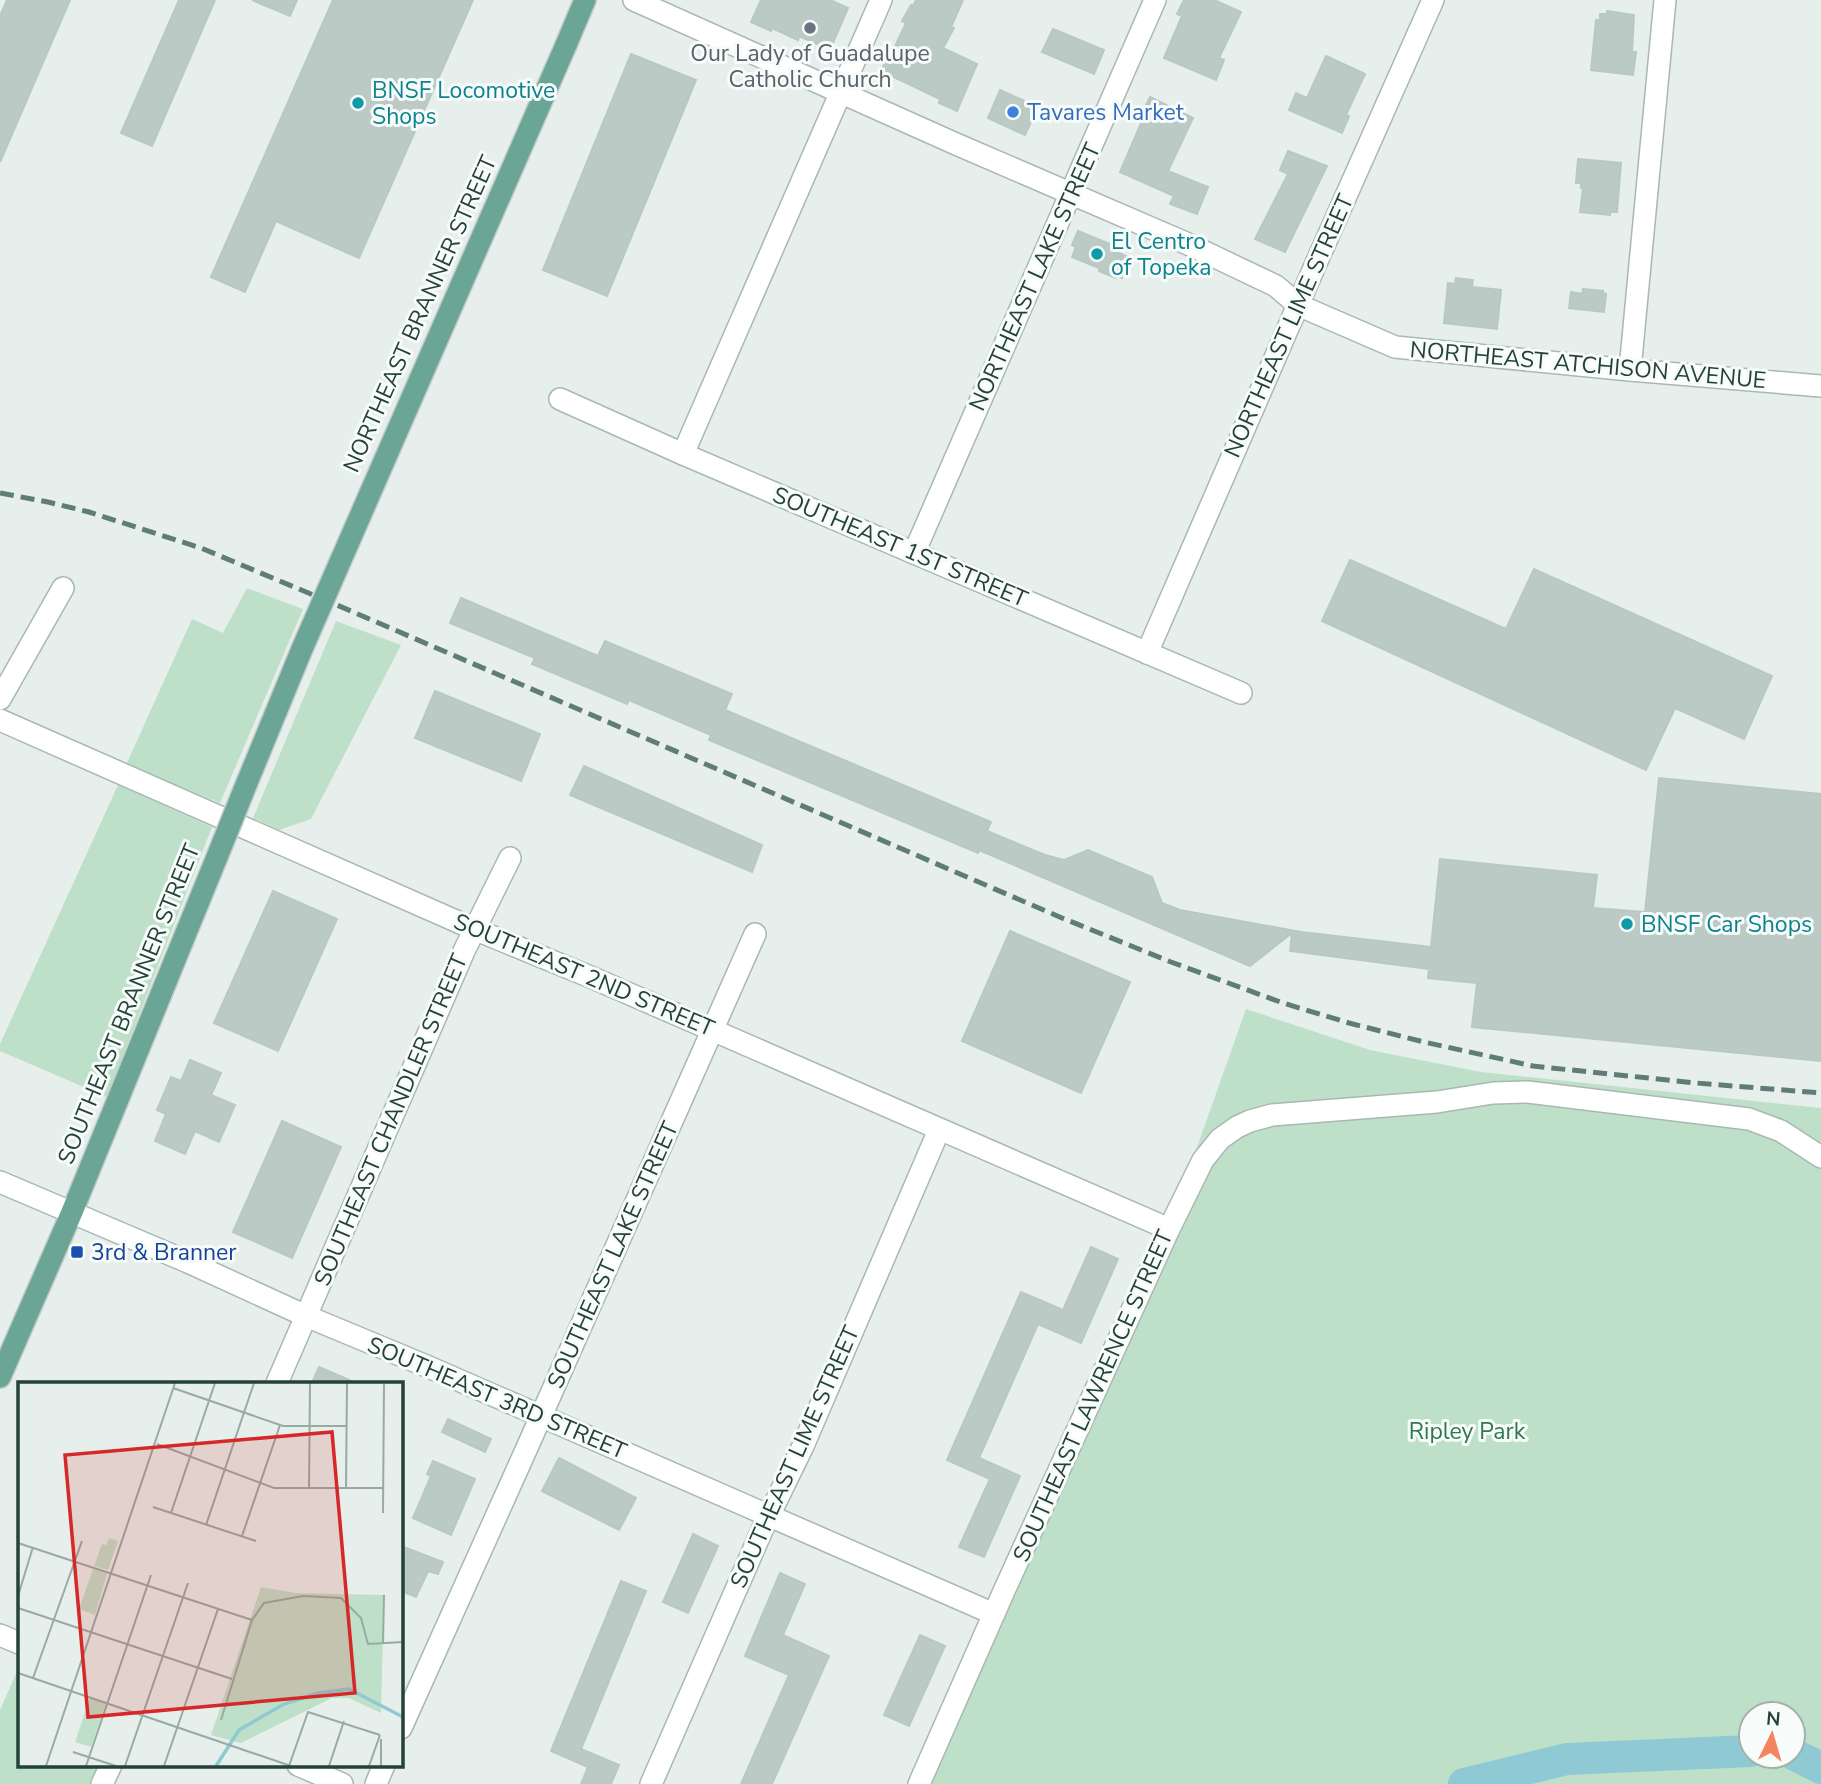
<svg xmlns="http://www.w3.org/2000/svg" width="1821" height="1784" font-family="'Nunito Sans',sans-serif">
<style>
.green{fill:#bfe0c8;fill-rule:evenodd}
.lines{fill:none;stroke-linecap:round;stroke-linejoin:round}
.river{stroke:#8ec9d4;stroke-width:32}
.building{fill:#bbcac4;stroke:#b8c9c2;stroke-width:2}
.minor-casing{stroke:#a8b8b2;stroke-width:24}
.major-casing{stroke:#c2cac8;stroke-width:24}
.minor{stroke:#fff;stroke-width:21}
.major{stroke:#6aa596;stroke-width:21}
.rail{stroke:#5f7d75;stroke-width:5;stroke-dasharray:14 7;stroke-linecap:butt}
.major-bridge-casing{stroke:#c2cac8;stroke-width:24;stroke-linecap:butt}
.major-bridge{stroke:#6aa596;stroke-width:21}
.worship-dot{fill:#6b7280;stroke:#f7fbf9;stroke-width:2.5}
.culture-dot{fill:#0f9aa8;stroke:#f7fbf9;stroke-width:2.5}
.shop-dot{fill:#3f7fe0;stroke:#f7fbf9;stroke-width:2.5}
.transit-dot{fill:#1a4fb4;stroke:#f7fbf9;stroke-width:2.5}
.labels{text-anchor:middle;dominant-baseline:central;stroke-width:6;stroke-linejoin:round;paint-order:stroke}
.worship-label{font-size:23px;fill:#5b616d;stroke:#f7fbf9}
.culture-label{font-size:23px;fill:#0d838f;stroke:#f7fbf9;text-anchor:start}
.shop-label{font-size:23px;fill:#366cbe;stroke:#f7fbf9;text-anchor:start}
.street-label{font-size:23px;fill:#24423a;stroke:#f7fbf9}
.transit-label{font-size:23px;fill:#164399;stroke:#f7fbf9;text-anchor:start}
.park-label{font-size:23px;fill:#2d7a4b;stroke:#f7fbf9}
.inset-river{fill:none;stroke:#8ec9d4;stroke-width:3.5}
.inset-road{fill:none;stroke:#98aaa4;stroke-width:2}
.view{fill:#d62828;fill-opacity:0.15;stroke:#d62828;stroke-width:3.5}
.inset-edge{fill:none;stroke:#24423a;stroke-width:3.5}
</style>
<rect width="100%" height="100%" fill="#e6efeb"/>
<g class="green">
<polygon points="247,588 303,609 220,803 126,765 192,619 223,633"/>
<polygon points="336,621 401,645 311,819 279,830 253,818"/>
<polygon points="118,785 212,827 107,1097 0,1051 0,1044"/>
<path d="M1246,1009L1370,1050L1481,1072L1821,1108V1784H925L1168,1229ZM1751,1714H1793V1756H1751Z"/>
<polygon points="19,1667 19,1765 103,1765 94,1784 0,1784 0,1710"/>
</g>
<g class="lines">
<g class="river">
<polyline points="1793,1754 1821,1768"/>
<polyline points="1464,1784 1567,1759 1751,1751"/>
</g>
</g>
<g class="building">
<polygon points="7,0 70,0 0,162 0,16"/>
<polygon points="179,0 215,0 152,146 121,133"/>
<polygon points="252,0 297,0 290,16"/>
<polygon points="333,0 473,0 359,258 276,221 245,292 211,277"/>
<polygon points="761,0 830,0 848,8 830,50 799,36 798,40 772,28 771,31 751,22"/>
<polygon points="916,0 963,0 951,27 954,28 943,48 977,64 957,111 939,103 940,99 881,71 889,54 891,55 906,23 902,21 911,5 913,6"/>
<polygon points="1184,0 1214,0 1241,12 1219,58 1224,60 1216,80 1164,58 1182,16 1177,14"/>
<polygon points="1607,11 1634,15 1632,52 1636,52 1633,75 1591,70 1596,20 1600,20 1600,14 1607,14"/>
<polygon points="1053,29 1104,50 1094,74 1042,52"/>
<polygon points="631,54 696,80 607,296 543,270"/>
<polygon points="1326,56 1365,74 1346,115 1349,116 1342,133 1289,110 1296,93 1307,98"/>
<polygon points="1000,90 1038,107 1025,135 988,118"/>
<polygon points="1150,97 1193,118 1168,171 1208,187 1197,214 1170,204 1174,196 1120,172 1145,114 1142,113"/>
<polygon points="1288,151 1327,166 1285,252 1255,239 1288,174 1280,170"/>
<polygon points="1578,159 1621,163 1617,212 1610,212 1610,215 1580,212 1583,188 1581,188 1581,183 1576,183"/>
<polygon points="1078,231 1117,247 1115,251 1130,258 1122,278 1117,276 1116,278 1099,271 1099,268 1072,257 1076,247 1072,245"/>
<polygon points="1456,278 1473,280 1472,287 1501,290 1497,329 1444,323 1448,283 1455,284"/>
<polygon points="1583,289 1603,291 1603,293 1606,294 1604,312 1569,308 1571,292 1582,294"/>
<polygon points="1350,560 1506,629 1534,569 1772,676 1744,739 1675,708 1646,770 1322,621"/>
<polygon points="461,598 598,656 605,641 732,694 725,710 991,822 987,831 1045,855 1064,860 1088,850 1152,877 1162,903 1180,910 1301,932 1431,947 1440,859 1597,875 1593,908 1645,912 1659,778 1821,794 1821,1061 1472,1027 1477,983 1428,978 1429,969 1290,951 1292,933 1250,966 979,850 978,853 709,740 711,735 629,700 627,704 532,664 535,658 450,623"/>
<polygon points="435,691 540,734 521,781 415,738"/>
<polygon points="584,766 762,845 752,872 570,795"/>
<polygon points="273,891 337,919 278,1051 214,1023"/>
<polygon points="1010,931 1130,982 1081,1093 962,1041"/>
<polygon points="190,1060 221,1073 211,1095 235,1105 219,1142 195,1131 185,1154 155,1141 166,1114 157,1110 171,1077 181,1081"/>
<polygon points="282,1121 341,1147 292,1258 233,1232"/>
<polygon points="1091,1247 1118,1259 1081,1343 1038,1324 979,1458 1020,1476 984,1557 959,1547 990,1479 947,1460 1021,1292 1063,1310"/>
<polygon points="319,1367 356,1383 312,1383"/>
<polygon points="448,1419 491,1439 485,1452 442,1432"/>
<polygon points="559,1458 636,1498 619,1530 542,1491"/>
<polygon points="433,1461 475,1479 451,1535 413,1518 431,1476 427,1474"/>
<polygon points="693,1534 718,1546 688,1613 663,1602"/>
<polygon points="401,1546 443,1562 438,1574 428,1571 416,1597 401,1591"/>
<polygon points="780,1573 805,1584 783,1635 829,1656 772,1784 741,1784 789,1675 745,1656"/>
<polygon points="621,1581 646,1591 581,1749 619,1765 611,1784 581,1784 588,1767 551,1751"/>
<polygon points="920,1635 945,1646 909,1726 884,1715"/>
</g>
<g class="lines">
<g class="minor-casing">
<g id="minor">
<polyline points="634,0 956,144 1188,244 1276,286 1298,305 1395,347 1630,370 1821,386"/>
<polyline points="1630,370 1665,0"/>
<polyline points="560,399 683,454 1241,693"/>
<polyline points="683,454 881,0"/>
<polyline points="914,553 1155,0"/>
<polyline points="1147,653 1314,268 1433,0"/>
<polyline points="0,699 63,588"/>
<polyline points="0,720 474,929 593,978 1169,1229"/>
<polyline points="0,1182 188,1262 306,1316 424,1365 994,1614"/>
<polyline points="277,1383 464,951 510,858"/>
<polyline points="0,1635 19,1643"/>
<polyline points="401,1728 530,1441 755,934"/>
<polyline points="298,1765 342,1784"/>
<polyline points="102,1784 111,1765"/>
<polyline points="376,1784 384,1765"/>
<polyline points="651,1784 763,1528 803,1446 939,1130"/>
<polyline points="919,1784 1004,1591 1169,1229 1203,1160 1220,1139 1237,1127 1250,1121 1272,1115 1437,1102 1493,1093 1528,1092 1749,1119 1781,1131 1821,1157"/>
</g>
</g>
<g class="major-casing">
<g id="major">
<polyline points="566,45 585,0"/>
<polyline points="246,785 302,649"/>
<polyline points="0,1377 72,1212 217,857"/>
</g>
</g>
<use href="#minor" class="minor"/>
<use href="#major" class="major"/>
<polyline class="rail" points="0,493 48,502 89,512 201,548 330,602 1062,918 1171,962 1283,1003 1349,1023 1424,1042 1533,1066 1696,1083 1821,1093"/>
<g class="major-bridge-casing">
<g id="major-bridge">
<polyline points="302,649 566,45"/>
<polyline points="217,857 246,785"/>
</g>
</g>
<use href="#major-bridge" class="major-bridge"/>
</g>
<circle class="worship-dot" cx="810" cy="28" r="7"/>
<g class="culture-dot">
<circle cx="358" cy="103" r="7"/>
<circle cx="1097" cy="254" r="7"/>
<circle cx="1627" cy="924" r="7"/>
</g>
<circle class="shop-dot" cx="1013" cy="112" r="7"/>
<rect class="transit-dot" x="70" y="1245" width="14" height="14" rx="3.5"/>
<g class="labels">
<g class="worship-label">
<text x="810" y="53">Our Lady of Guadalupe<tspan x="810" dy="26">Catholic Church</tspan></text>
</g>
<g class="culture-label">
<text x="372" y="90">BNSF Locomotive<tspan x="372" dy="26">Shops</tspan></text>
<text x="1111" y="241">El Centro<tspan x="1111" dy="26">of Topeka</tspan></text>
<text x="1641" y="924">BNSF Car Shops</text>
</g>
<g class="shop-label">
<text x="1027" y="112">Tavares Market</text>
</g>
<g class="street-label">
<text transform="translate(1035 277) rotate(-66)">NORTHEAST LAKE STREET</text>
<text transform="translate(420 314) rotate(-66)">NORTHEAST BRANNER STREET</text>
<text transform="translate(1289 326) rotate(-66)">NORTHEAST LIME STREET</text>
<text transform="translate(1588 365) rotate(5)">NORTHEAST ATCHISON AVENUE</text>
<text transform="translate(900 547) rotate(23)">SOUTHEAST 1ST STREET</text>
<text transform="translate(584 975) rotate(23)">SOUTHEAST 2ND STREET</text>
<text transform="translate(129 1004) rotate(-68)">SOUTHEAST BRANNER STREET</text>
<text transform="translate(391 1120) rotate(-67)">SOUTHEAST CHANDLER STREET</text>
<text transform="translate(613 1255) rotate(-66)">SOUTHEAST LAKE STREET</text>
<text transform="translate(1093 1396) rotate(-66)">SOUTHEAST LAWRENCE STREET</text>
<text transform="translate(497 1398) rotate(23)">SOUTHEAST 3RD STREET</text>
<text transform="translate(795 1457) rotate(-66)">SOUTHEAST LIME STREET</text>
</g>
<g class="transit-label">
<text x="91" y="1252">3rd &amp; Branner</text>
</g>
<g class="park-label">
<text x="1467" y="1431">Ripley Park</text>
</g>
</g>
<g transform="translate(18 1382)">
<rect width="385" height="385" fill="#e6efeb"/>
<path d="M91,156L100,159L90,188L76,184L84,162L88,163ZM75,187L89,192L77,233L61,227ZM243,205L278,211L366,213L363,331L331,316H314L223,361L193,353ZM72,316L88,322L73,365L57,360Z" fill="#bfe0c8"/>
<path class="inset-river" d="M198,384L221,348L266,322L300,311L331,307L385,335"/>
<path class="inset-road" d="M155,6L265,44H328M139,62L256,106H365M328,106L329,1M291,107L292,1M135,125L238,159M153,131L197,1M365,131L366,1M188,143L236,1M224,154L262,43M0,161L234,238M0,214L15,165M0,226L214,297M365,261L366,213M0,291L273,384M15,296L64,159M203,338L234,238L246,221L285,214L323,216L343,236L350,262L385,260M363,357V384M55,370L98,384M28,384L157,1M68,384L133,193M107,384L170,201M146,384L200,227M271,384L290,330L362,353M311,384L326,339M351,384L362,353"/>
<path class="view" d="M314,50L337,311L70,335L47,73Z"/>
<rect width="385" height="385" class="inset-edge"/>
</g>
<g transform="translate(1772 1735) rotate(5)"><circle r="33" fill="#f7fbf9" stroke="#a3b1ad" stroke-width="2"/>
<path d="M0-5L12 26L0 18L-12 26Z" fill="#f4845f"/>
<text y="-10" font-size="19" font-weight="bold" text-anchor="middle" fill="#24423a">N</text>
</g>
</svg>
